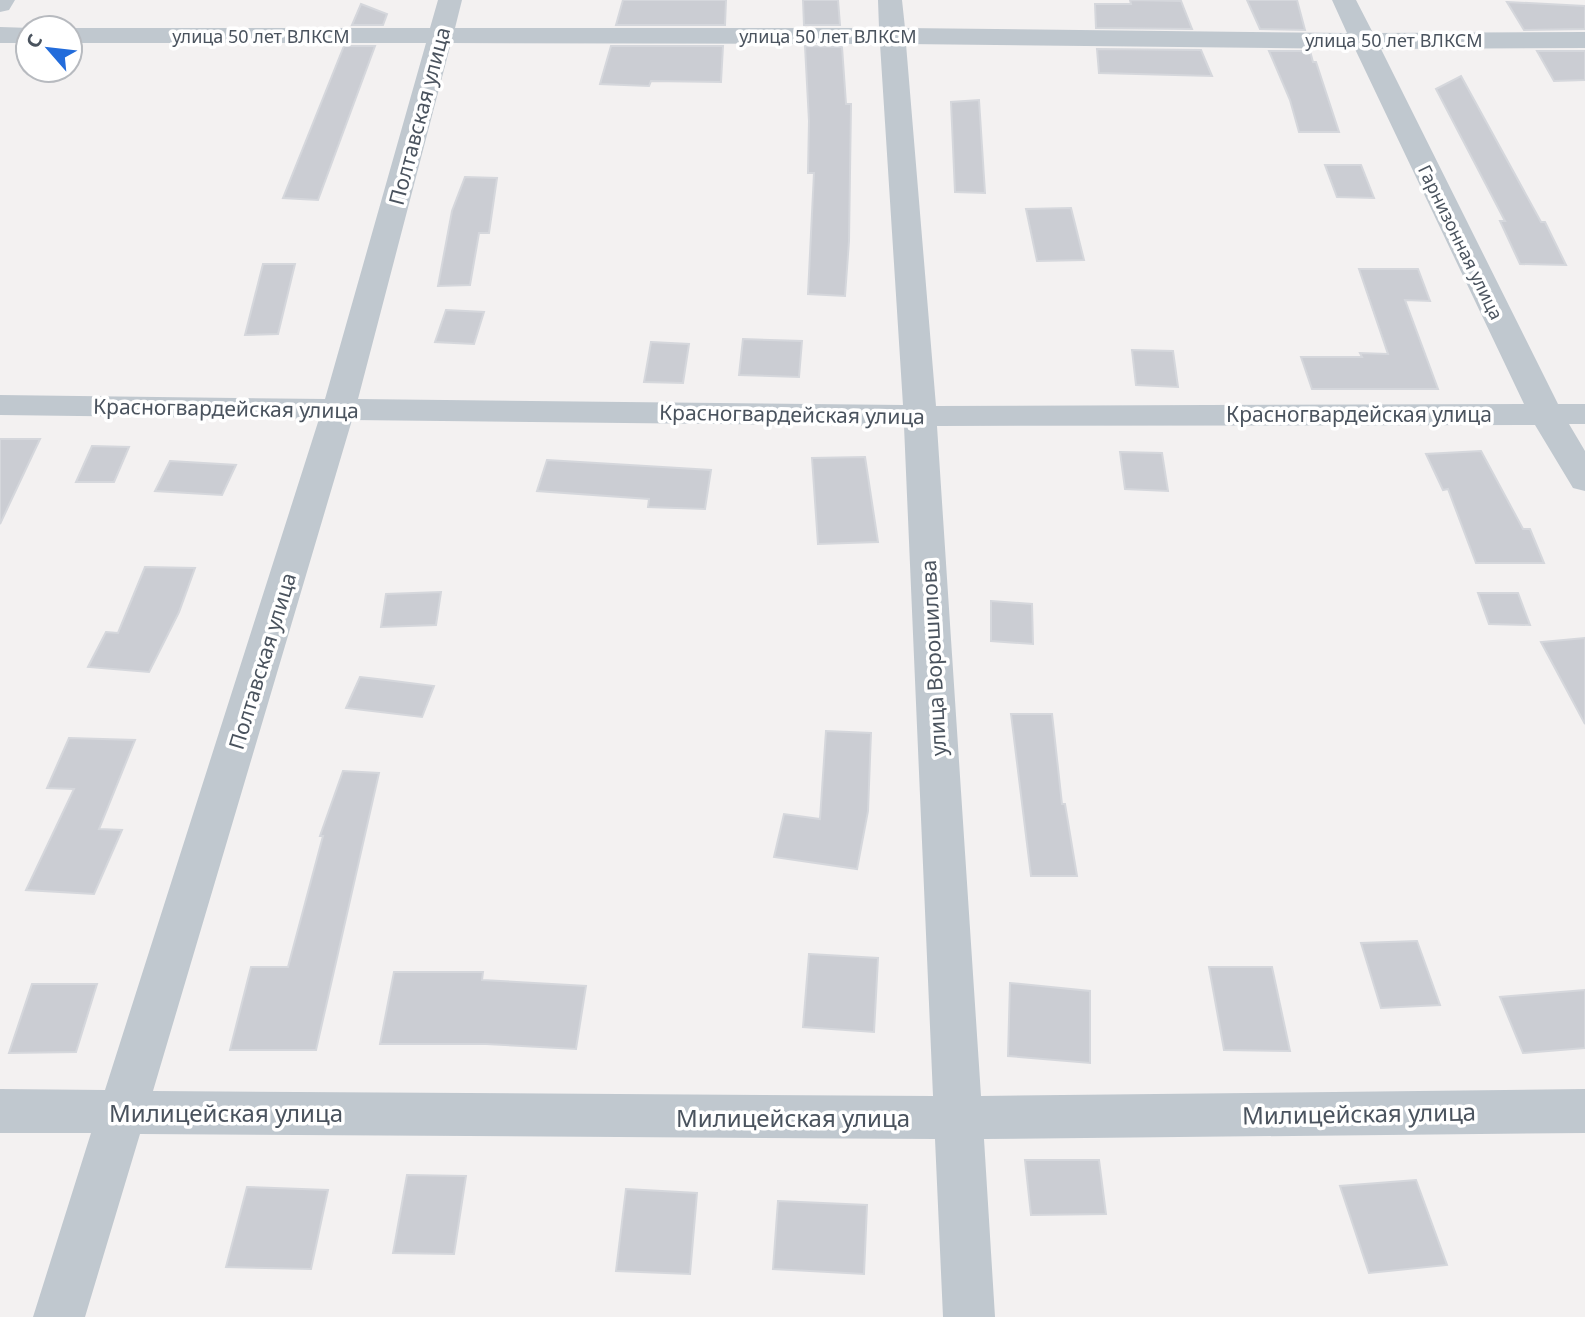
<svg xmlns="http://www.w3.org/2000/svg" width="1585" height="1317" font-family="'Noto Sans',sans-serif">
<style>
.building{fill:#cbcdd3;stroke:#d5d7dc;stroke-width:2}
.lines{fill:none;stroke-linecap:round;stroke-linejoin:round}
.minor{fill:#c0c8cf;fill-rule:evenodd}
.labels{text-anchor:middle;dominant-baseline:central;stroke-width:7;stroke-linejoin:round;paint-order:stroke}
.far-street-label{font-size:18px;fill:#4a535e;stroke:#fff}
.street-label{font-size:21px;fill:#4a535e;stroke:#fff}
.near-street-label{font-size:24px;fill:#4a535e;stroke:#fff}
</style>
<rect width="100%" height="100%" fill="#f3f1f1"/>
<g class="building">
<polygon points="623,0 726,0 725,25 616,25"/>
<polygon points="803,0 838,0 840,25 804,25"/>
<polygon points="1130,0 1181,1 1192,29 1096,28 1095,4 1131,4"/>
<polygon points="1247,0 1297,0 1305,30 1260,29"/>
<polygon points="1507,2 1585,6 1585,29 1524,30"/>
<polygon points="361,4 387,14 383,25 352,25"/>
<polygon points="344,46 375,46 318,200 283,198"/>
<polygon points="611,46 723,46 721,82 651,81 649,86 600,84"/>
<polygon points="805,46 842,47 846,104 851,104 849,241 845,296 808,294 814,173 808,173 809,121"/>
<polygon points="1097,49 1201,50 1212,76 1099,73"/>
<polygon points="1269,51 1310,51 1313,62 1316,62 1339,132 1299,132 1290,100"/>
<polygon points="1537,51 1585,51 1585,80 1554,81"/>
<polygon points="1461,76 1541,222 1545,222 1566,265 1520,264 1500,221 1505,221 1436,89"/>
<polygon points="979,100 985,193 955,192 951,102"/>
<polygon points="1325,165 1361,165 1374,198 1337,197"/>
<polygon points="465,177 497,178 489,233 479,233 470,285 438,286 452,211"/>
<polygon points="1071,208 1084,260 1037,261 1026,209"/>
<polygon points="263,264 295,264 278,334 245,335"/>
<polygon points="1359,269 1418,269 1430,301 1405,300 1438,389 1312,389 1301,357 1362,357 1360,353 1388,354"/>
<polygon points="446,310 484,312 474,344 435,342"/>
<polygon points="743,339 802,341 799,377 739,375"/>
<polygon points="651,342 689,344 683,383 644,382"/>
<polygon points="1132,350 1173,351 1178,387 1136,385"/>
<polygon points="0,439 40,439 0,524"/>
<polygon points="92,446 129,447 114,482 76,482"/>
<polygon points="1481,451 1523,529 1530,529 1544,563 1476,563 1448,489 1443,490 1426,454"/>
<polygon points="1120,452 1162,453 1168,491 1125,489"/>
<polygon points="865,457 878,542 818,544 812,458"/>
<polygon points="547,460 711,470 705,509 648,507 649,499 537,491"/>
<polygon points="170,461 236,465 222,495 155,491"/>
<polygon points="145,567 195,568 179,612 149,672 88,667 106,632 118,633"/>
<polygon points="441,592 436,625 381,627 386,594"/>
<polygon points="1478,593 1518,593 1530,625 1489,624"/>
<polygon points="991,601 1032,604 1033,644 991,641"/>
<polygon points="1585,638 1585,724 1541,642"/>
<polygon points="360,677 386,680 434,686 422,717 346,708"/>
<polygon points="1011,714 1052,714 1062,804 1065,804 1077,876 1031,876"/>
<polygon points="826,731 871,733 868,811 857,869 774,857 784,814 820,819"/>
<polygon points="69,738 135,740 99,829 122,830 94,894 26,890 74,789 47,788"/>
<polygon points="343,771 379,773 316,1050 230,1050 251,967 288,967 323,836 320,836"/>
<polygon points="1417,941 1440,1005 1381,1008 1361,943"/>
<polygon points="809,954 878,958 874,1032 803,1027"/>
<polygon points="1209,967 1272,967 1290,1051 1224,1050"/>
<polygon points="394,972 483,972 482,980 586,986 576,1049 486,1044 380,1044"/>
<polygon points="1010,983 1090,991 1090,1063 1008,1056"/>
<polygon points="32,984 97,984 76,1052 9,1053"/>
<polygon points="1585,990 1585,1048 1523,1053 1500,997"/>
<polygon points="1025,1160 1099,1160 1106,1214 1031,1215"/>
<polygon points="407,1175 466,1176 454,1254 393,1253"/>
<polygon points="1416,1180 1447,1265 1369,1273 1340,1186"/>
<polygon points="247,1187 328,1190 311,1269 226,1267"/>
<polygon points="626,1189 697,1193 690,1274 616,1271"/>
<polygon points="778,1201 867,1205 864,1274 773,1269"/>
</g>
<g class="lines">
<g class="minor">
<polygon points="0,0 15,0 9,10 0,12"/>
<path d="M438,0H462L455,28H879L878,0H902L905,28L1347,33L1332,0H1356L1373,33L1585,32V48L1381,49L1558,404H1585V424H1569L1585,451V491L1573,488L1535,425L937,426L981,1096L1585,1089V1133L984,1139L995,1317H943L935,1139L140,1134L85,1317H33L91,1133H0V1089L105,1090L319,419L0,415V395L325,399L426,43H70V28H67H430ZM451,43L880,44L903,405L358,399ZM906,44L1355,49L1524,404L936,406ZM352,420L904,426L933,1096L153,1091Z"/>
<polygon points="0,27 31,28 28,28 28,43 0,43"/>
</g>
</g>
<g class="labels">
<g class="far-street-label">
<text x="261" y="36">улица 50 лет ВЛКСМ</text>
<text x="828" y="36">улица 50 лет ВЛКСМ</text>
<text x="1394" y="40">улица 50 лет ВЛКСМ</text>
<text transform="translate(1461 242) rotate(64)">Гарнизонная улица</text>
</g>
<g class="street-label">
<text transform="translate(419 116) rotate(-75)">Полтавская улица</text>
<text transform="translate(226 408) rotate(1)">Красногвардейская улица</text>
<text transform="translate(792 414) rotate(1)">Красногвардейская улица</text>
<text x="1359" y="414">Красногвардейская улица</text>
<text transform="translate(933 658) rotate(-93)">улица Ворошилова</text>
<text transform="translate(262 661) rotate(-73)">Полтавская улица</text>
</g>
<g class="near-street-label">
<text x="226" y="1112">Милицейская улица</text>
<text transform="translate(1359 1113) rotate(-1)">Милицейская улица</text>
<text x="793" y="1117">Милицейская улица</text>
</g>
</g>
<g transform="translate(49 49) rotate(298)"><circle r="33" fill="#ffffff" stroke="#b7babf" stroke-width="2"/>
<path d="M0-5L12 26L0 18L-12 26Z" fill="#236cdb"/>
<text y="-10" font-size="19" font-weight="bold" text-anchor="middle" fill="#4a535e">С</text>
</g>
</svg>
